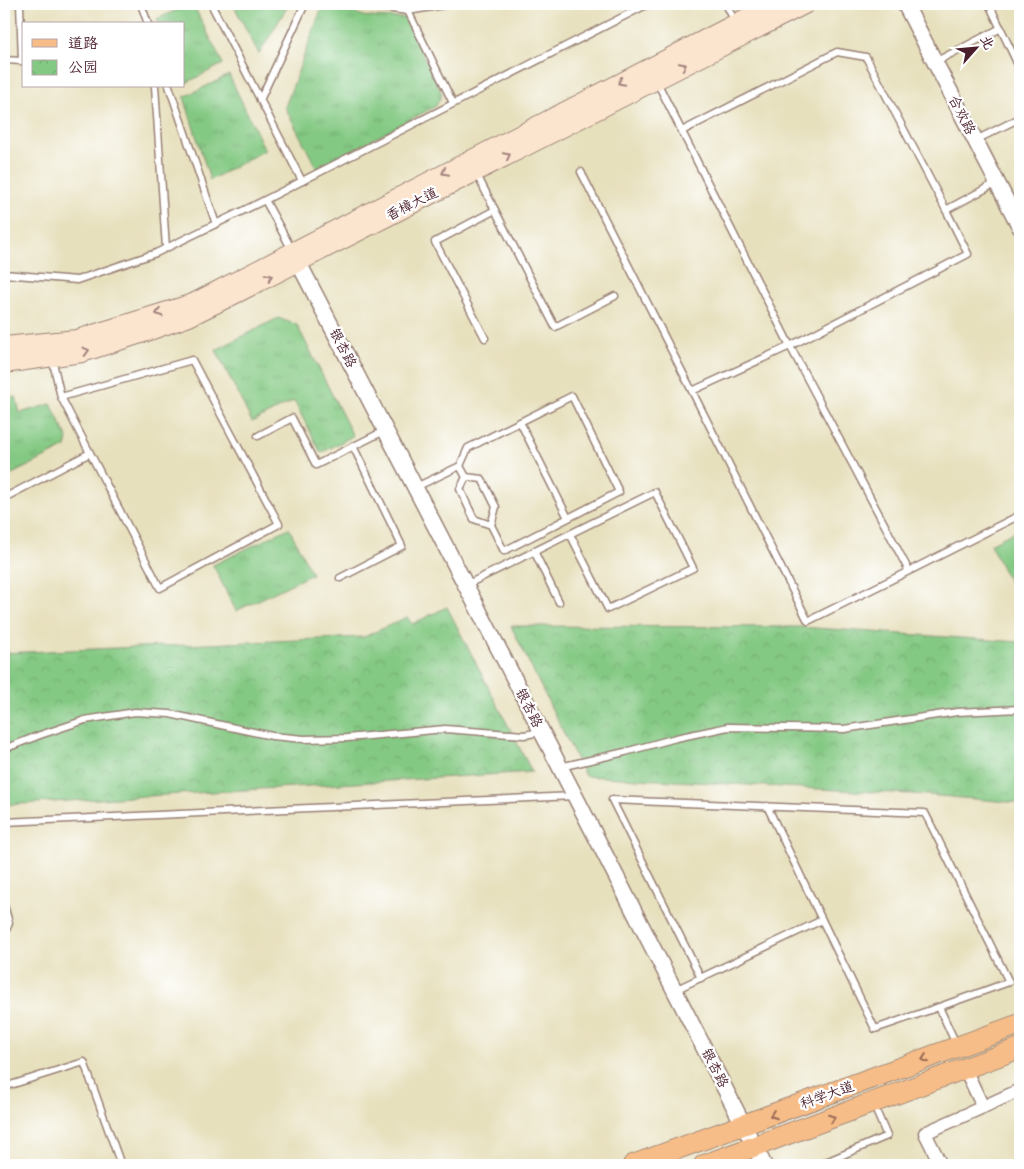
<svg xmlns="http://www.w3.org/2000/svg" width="1024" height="1169" font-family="'Comic Neue','LXGW WenKai TC',sans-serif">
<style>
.grass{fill:url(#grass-tufts);stroke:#677457}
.park{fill:url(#park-crowns);stroke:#677457}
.pitch{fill:#84c983;stroke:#677457}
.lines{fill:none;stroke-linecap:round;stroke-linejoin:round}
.service-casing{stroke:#988074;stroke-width:9}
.minor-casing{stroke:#988074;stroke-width:15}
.tertiary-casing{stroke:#988074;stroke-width:18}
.secondary-casing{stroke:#988074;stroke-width:20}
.primary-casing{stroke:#988074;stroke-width:22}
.service{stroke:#fff;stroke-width:6}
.minor{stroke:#fff;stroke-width:12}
.tertiary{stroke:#fff;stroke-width:15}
.secondary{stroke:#fce5cf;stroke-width:18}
.primary{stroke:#f7bd88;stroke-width:20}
.oneway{stroke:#a3827d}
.oneway2{stroke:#986655}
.labels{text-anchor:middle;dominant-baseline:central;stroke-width:4.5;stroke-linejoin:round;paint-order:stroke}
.street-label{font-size:14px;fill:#4a1f2b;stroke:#fff}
</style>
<defs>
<pattern id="grass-tufts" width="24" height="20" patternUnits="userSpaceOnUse" patternTransform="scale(1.25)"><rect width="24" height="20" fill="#84c983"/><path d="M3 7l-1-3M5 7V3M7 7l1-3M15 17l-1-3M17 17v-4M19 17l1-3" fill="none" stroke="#74ac71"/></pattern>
<pattern id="park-crowns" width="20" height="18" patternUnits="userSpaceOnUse" patternTransform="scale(1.25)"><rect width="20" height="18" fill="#84c983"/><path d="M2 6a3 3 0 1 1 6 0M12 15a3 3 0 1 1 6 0" fill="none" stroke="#74ac71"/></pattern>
</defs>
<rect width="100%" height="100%" fill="#fff"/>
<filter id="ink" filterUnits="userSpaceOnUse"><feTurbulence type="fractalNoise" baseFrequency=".02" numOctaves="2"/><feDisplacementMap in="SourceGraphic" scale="10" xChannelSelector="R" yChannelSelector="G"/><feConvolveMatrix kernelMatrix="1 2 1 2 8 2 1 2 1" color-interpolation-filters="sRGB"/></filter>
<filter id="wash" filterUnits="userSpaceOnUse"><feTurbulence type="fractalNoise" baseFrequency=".0096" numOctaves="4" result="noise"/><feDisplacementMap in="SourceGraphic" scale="20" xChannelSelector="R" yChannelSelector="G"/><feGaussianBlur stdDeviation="1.12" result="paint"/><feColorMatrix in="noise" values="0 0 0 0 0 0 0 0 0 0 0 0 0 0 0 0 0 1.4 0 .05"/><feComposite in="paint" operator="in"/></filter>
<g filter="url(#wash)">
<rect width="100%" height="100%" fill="#e7e0bd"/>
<g class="grass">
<polygon points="190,4 193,4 223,64 184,84 184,24 159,24 157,19"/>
<polygon points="233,4 289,4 259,54"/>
<polygon points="323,4 327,4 367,17 405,18 442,94 436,106 317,169 285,107"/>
<polygon points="229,75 265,150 210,180 184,97"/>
<polygon points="278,318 297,325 353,436 321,453 294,401 252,422 216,350"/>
<polygon points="16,397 20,413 51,404 68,439 66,447 4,478 4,398"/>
<polygon points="289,528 312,574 236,611 213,565"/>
</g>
<g class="park">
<polygon points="447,607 532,772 4,805 4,653 364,637 407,617 412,624"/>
<polygon points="511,626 800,627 1020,642 1020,803 928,795 585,776"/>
</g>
<polygon class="pitch" points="1020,529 1020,604 990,544"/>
</g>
<g filter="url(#ink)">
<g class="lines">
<g class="service-casing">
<g id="service">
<polyline points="141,4 148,24"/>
<polyline points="211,4 302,181"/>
<polyline points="355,4 408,11 449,4"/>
<polyline points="726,4 735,22"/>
<polyline points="989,4 1020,69"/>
<polyline points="408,11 453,103"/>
<polyline points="4,60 22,61 20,4"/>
<polyline points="935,62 1001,28"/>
<polyline points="657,82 790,346 968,254 946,210 996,183"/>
<polyline points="155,86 166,248"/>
<polyline points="169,86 216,224"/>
<polyline points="260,100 305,4"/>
<polyline points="682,131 837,52 866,57 946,210"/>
<polyline points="976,140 1020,118"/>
<polyline points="581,172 692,391"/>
<polyline points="476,173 555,327 615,296"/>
<polyline points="292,250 265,200 648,4"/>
<polyline points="4,274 77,280 156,253 265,200"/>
<polyline points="485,338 435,242 495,210"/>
<polyline points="52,358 61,397 160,588 279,524 192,360 61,397"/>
<polyline points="520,422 568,518"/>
<polyline points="258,436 292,418 316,465 384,431"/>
<polyline points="466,477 482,479 496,507 491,525"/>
<polyline points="416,487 460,466 468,448 572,396 619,492 504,551 491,525 474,519 460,489 466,477 460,466"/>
<polyline points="4,498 90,453"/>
<polyline points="534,551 559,602"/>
<polyline points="909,571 808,621 692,391 790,346 909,571 1020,515"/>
<polyline points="340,578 402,546 353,446"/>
<polyline points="466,585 655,492 693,568 608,609 570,534"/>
<polyline points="4,749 40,735 85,720 135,712 170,714 272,736 304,739 347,738 445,729 524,735 541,732"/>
<polyline points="560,767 625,752 676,738 728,727 844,729 957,712 1020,709"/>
<polyline points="767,806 822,920"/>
<polyline points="4,822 574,796"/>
<polyline points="4,905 9,923 4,935"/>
<polyline points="701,978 612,800 925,813 1009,982 939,1007"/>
<polyline points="675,990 822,920 875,1029 939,1007 956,1044"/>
<polyline points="4,1087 84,1062 121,1165"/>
<polyline points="819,1165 887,1136 874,1106"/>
</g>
</g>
<g class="minor-casing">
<g id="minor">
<polyline points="965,1069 983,1107 1020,1090"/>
<polyline points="941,1165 925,1133 983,1107"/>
</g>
</g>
<g class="tertiary-casing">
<g id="tertiary">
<polyline points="905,4 1020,227"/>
<polyline points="293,252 575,796 764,1165"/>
</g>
</g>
<g class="secondary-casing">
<g id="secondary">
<polyline points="4,346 77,339 193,303 773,4"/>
<polyline points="4,364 82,353 138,335 189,317 232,296 806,4"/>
</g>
</g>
<g class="primary-casing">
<g id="primary">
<polyline points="633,1165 1020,1024"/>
<polyline points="704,1165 1020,1048"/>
</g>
</g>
<use href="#service" class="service"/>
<use href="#minor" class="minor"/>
<use href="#tertiary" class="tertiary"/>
<use href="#secondary" class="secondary"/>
<use href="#primary" class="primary"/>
</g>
<defs><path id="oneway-chevron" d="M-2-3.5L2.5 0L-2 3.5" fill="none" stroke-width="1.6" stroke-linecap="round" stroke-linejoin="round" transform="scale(1.25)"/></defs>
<g class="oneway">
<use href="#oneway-chevron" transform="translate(683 66) rotate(-27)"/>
<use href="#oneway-chevron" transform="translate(621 82) rotate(153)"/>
<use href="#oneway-chevron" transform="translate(507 156) rotate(-27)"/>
<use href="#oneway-chevron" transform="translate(445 172) rotate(153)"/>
<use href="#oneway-chevron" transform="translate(269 277) rotate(-27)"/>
<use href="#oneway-chevron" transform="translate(159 313) rotate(163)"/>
<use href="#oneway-chevron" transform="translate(86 351) rotate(-15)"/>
</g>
<g class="oneway2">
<use href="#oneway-chevron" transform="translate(925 1059) rotate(160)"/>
<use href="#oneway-chevron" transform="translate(773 1115) rotate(160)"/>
<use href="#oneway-chevron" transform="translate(832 1118) rotate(-21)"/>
</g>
</g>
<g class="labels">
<g class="street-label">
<text transform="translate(962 115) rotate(63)">合欢路</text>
<text transform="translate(412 204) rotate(-27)">香樟大道</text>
<text transform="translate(343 348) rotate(63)">银杏路</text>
<text transform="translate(529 708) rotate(63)">银杏路</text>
<text transform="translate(715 1068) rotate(63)">银杏路</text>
<text transform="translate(827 1095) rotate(-20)">科学大道</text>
</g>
</g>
<rect width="1024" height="1169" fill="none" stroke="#fff" stroke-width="20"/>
<rect x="22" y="22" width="162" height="65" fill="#ffffff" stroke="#b7a5aa"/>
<rect x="32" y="39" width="25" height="8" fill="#f7bd88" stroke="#b7a5aa"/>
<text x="68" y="48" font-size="15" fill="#4a1f2b">道路</text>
<rect x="32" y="60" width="25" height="15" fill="url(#park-crowns)" stroke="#b7a5aa"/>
<text x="68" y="72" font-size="15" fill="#4a1f2b">公园</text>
<g transform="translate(976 48) rotate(63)" stroke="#ffffff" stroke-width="4" paint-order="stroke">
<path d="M0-4L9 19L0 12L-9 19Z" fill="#4a1f2b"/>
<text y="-8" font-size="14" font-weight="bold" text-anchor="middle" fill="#4a1f2b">北</text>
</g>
</svg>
